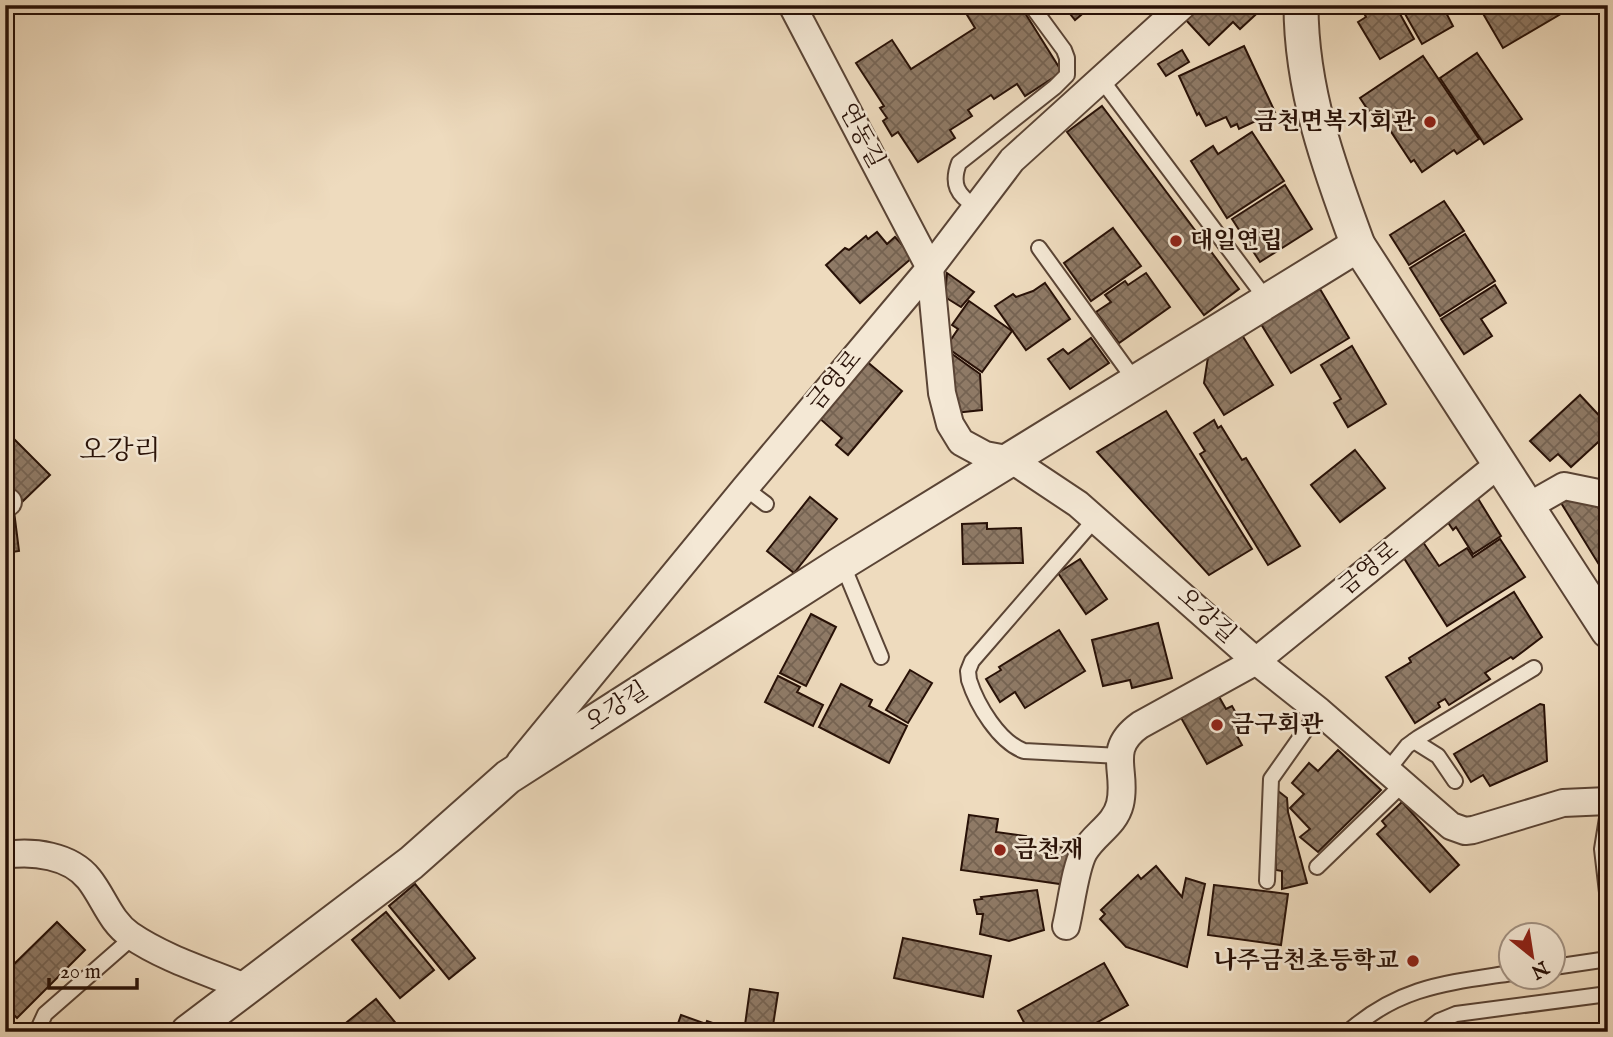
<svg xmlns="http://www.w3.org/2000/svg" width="1613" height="1037" font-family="'IM FELL English','Noto Serif KR',serif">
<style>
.building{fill:url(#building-cross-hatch);stroke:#281107;stroke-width:2}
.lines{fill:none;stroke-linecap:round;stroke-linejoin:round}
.service-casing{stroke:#5a4435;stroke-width:18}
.minor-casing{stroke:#5a4435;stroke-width:30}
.tertiary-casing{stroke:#5a4435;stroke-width:37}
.service{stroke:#f4e8d5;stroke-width:14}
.minor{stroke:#f4e8d5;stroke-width:26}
.tertiary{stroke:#f4e8d5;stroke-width:33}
.poi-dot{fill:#8f2418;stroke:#f4e8d5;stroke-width:2.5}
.labels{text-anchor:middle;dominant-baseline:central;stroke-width:5;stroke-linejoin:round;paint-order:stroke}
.poi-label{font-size:24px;font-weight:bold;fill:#281107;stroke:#f4e8d5;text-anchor:start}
.street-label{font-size:24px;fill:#281107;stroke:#f4e8d5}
.quarter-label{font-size:28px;fill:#281107;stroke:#f4e8d5}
</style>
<defs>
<pattern id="building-cross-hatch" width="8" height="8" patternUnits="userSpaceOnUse" patternTransform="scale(1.75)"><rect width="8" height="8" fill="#8f7a66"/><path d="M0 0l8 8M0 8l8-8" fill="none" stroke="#756352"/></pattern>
</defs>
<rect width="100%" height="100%" fill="#eedbbe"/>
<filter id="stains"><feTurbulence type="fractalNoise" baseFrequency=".00286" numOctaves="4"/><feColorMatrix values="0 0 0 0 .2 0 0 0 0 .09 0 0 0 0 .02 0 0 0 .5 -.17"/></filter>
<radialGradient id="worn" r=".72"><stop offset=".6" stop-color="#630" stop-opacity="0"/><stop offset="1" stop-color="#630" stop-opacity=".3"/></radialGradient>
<g class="building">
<polygon points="961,5 1020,5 1062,72 1025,96 1017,84 994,99 991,95 968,110 972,116 950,130 955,138 918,162 898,132 892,136 883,121 887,118 880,108 884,106 856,63 892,40 911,69 975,28"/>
<polygon points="1063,5 1093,5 1075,20"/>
<polygon points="1199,5 1266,5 1240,29 1233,22 1209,45 1185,19"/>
<polygon points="1376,5 1395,5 1414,39 1380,59 1358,22 1366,17 1364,13"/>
<polygon points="1400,5 1442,5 1453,26 1422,44"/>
<polygon points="1478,5 1576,5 1503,48"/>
<polygon points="1244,46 1275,112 1239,129 1237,124 1231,127 1226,117 1206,126 1199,113 1197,115 1179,76"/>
<polygon points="1182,50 1189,62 1166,76 1158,64"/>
<polygon points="1477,53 1522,119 1484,144 1440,78"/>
<polygon points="1423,56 1479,139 1457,154 1454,150 1422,172 1414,160 1411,162 1380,115 1374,119 1360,98"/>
<polygon points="1102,106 1239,289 1204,315 1067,132"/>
<polygon points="1252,132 1284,181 1227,218 1191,161 1213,146 1218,154"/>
<polygon points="1285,185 1312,229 1260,262 1232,219"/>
<polygon points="1444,201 1464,231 1409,265 1390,235"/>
<polygon points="1113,228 1141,266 1091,301 1064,263"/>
<polygon points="877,232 887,244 895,237 913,257 860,303 826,265 845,248 849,250 866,236 868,239"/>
<polygon points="1465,234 1495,281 1440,316 1410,268"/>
<polygon points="947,273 974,292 961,307 945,297"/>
<polygon points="1146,273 1170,307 1119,343 1096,312 1111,302 1105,295 1125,281 1128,285"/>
<polygon points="1045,283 1070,319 1026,350 995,306 1013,294 1016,297 1033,291"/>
<polygon points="1495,285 1506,303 1481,319 1492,336 1464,354 1441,319"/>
<polygon points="1320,289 1349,338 1291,373 1261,324"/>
<polygon points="969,301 1012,331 982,372 946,347 958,329 952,325"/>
<polygon points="1242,335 1273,385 1224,415 1204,383 1208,357"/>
<polygon points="1091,338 1109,363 1070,389 1048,359 1063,349 1068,354"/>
<polygon points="1352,346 1386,404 1348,427 1334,403 1341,399 1321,365"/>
<polygon points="948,351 980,374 982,410 955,413"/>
<polygon points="865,360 902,391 848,455 836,445 842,438 818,417"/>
<polygon points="1580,395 1608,425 1608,433 1571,467 1558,454 1550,461 1530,441"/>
<polygon points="1166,411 1252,549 1209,575 1097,452"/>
<polygon points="1214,420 1218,428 1221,426 1242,460 1246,458 1300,546 1268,565 1200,454 1205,451 1194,433"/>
<polygon points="5,430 50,475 23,501 5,484"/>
<polygon points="1355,450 1385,488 1340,522 1311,485"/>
<polygon points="1566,493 1608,512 1608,574 1606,576 1558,498"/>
<polygon points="810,497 837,519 794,573 767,551"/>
<polygon points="1477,497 1501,536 1473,554 1456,527 1453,530 1445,518"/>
<polygon points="14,511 19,551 5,553 5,512"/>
<polygon points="987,523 987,529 1021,528 1023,563 963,564 962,524"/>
<polygon points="1500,539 1525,577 1447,626 1402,555 1423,542 1439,566 1467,548 1473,557"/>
<polygon points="1080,559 1107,599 1086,614 1058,573"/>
<polygon points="1514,592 1542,637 1513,659 1511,657 1485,673 1490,679 1449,705 1445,699 1438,703 1440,707 1415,723 1386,677 1411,662 1409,658"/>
<polygon points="811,614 836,627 806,686 780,673"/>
<polygon points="1158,623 1172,678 1132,688 1130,680 1103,686 1092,640"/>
<polygon points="1059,630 1085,671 1025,708 1015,692 1000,702 986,679 1001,670 999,667"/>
<polygon points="910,670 932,683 908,723 886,710"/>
<polygon points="778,676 800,687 797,692 823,705 813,726 765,702"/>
<polygon points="841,684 872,700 869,706 907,726 889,763 819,727"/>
<polygon points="1218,695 1226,709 1232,706 1245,729 1236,734 1242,745 1207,764 1180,716"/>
<polygon points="1540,704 1544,705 1547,761 1490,786 1483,775 1471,782 1454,754"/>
<polygon points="1338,750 1381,790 1318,852 1300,837 1310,829 1290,808 1304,794 1292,783 1309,763 1318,771"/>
<polygon points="1273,787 1287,798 1288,812 1307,883 1282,889 1282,871 1276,870"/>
<polygon points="1402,802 1459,865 1430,892 1377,834 1386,826 1382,821"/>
<polygon points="969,815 998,819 996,832 1026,836 1025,846 1037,848 1037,852 1052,854 1053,846 1065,848 1065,852 1071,853 1067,885 961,870"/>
<polygon points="1156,866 1182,897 1186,878 1205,884 1187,967 1126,947 1100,919 1105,914 1101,910 1138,875 1141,879"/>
<polygon points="415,884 475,958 449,979 389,906"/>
<polygon points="1214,885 1288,894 1281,945 1208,935"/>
<polygon points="1037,890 1044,930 1009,941 980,934 983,914 977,914 974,900 982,899 981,897"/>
<polygon points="386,912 434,970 400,998 352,940"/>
<polygon points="57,922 85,950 17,1018 5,1006 5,973"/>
<polygon points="903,938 991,956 983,997 894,978"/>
<polygon points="1104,963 1128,1005 1080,1032 1029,1032 1018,1011"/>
<polygon points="750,989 778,993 772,1032 744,1032"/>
<polygon points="376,999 403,1032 335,1032 347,1022"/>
<polygon points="5,1014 23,1032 5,1032"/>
<polygon points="681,1015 706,1024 707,1021 739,1032 675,1032"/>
</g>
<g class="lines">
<g class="service-casing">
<g id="service">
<polyline points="1101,79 1267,300"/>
<path d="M976,207C957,195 951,184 959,163L1055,87L1067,75V58L1064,50L1031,5"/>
<polyline points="1039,248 1136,382"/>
<polyline points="745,488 766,504"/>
<path d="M1096,518L972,661L968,671L969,680C977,705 999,742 1024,751L1120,756"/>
<polyline points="842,563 881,657"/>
<polyline points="1414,741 1438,756 1455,781"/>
<polyline points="1387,771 1407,746 1418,738 1534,668"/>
<polyline points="1608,812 1602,849 1608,901"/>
<polyline points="1317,867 1403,784"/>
<polyline points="1267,881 1271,779 1319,711"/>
<polyline points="1554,967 1608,959"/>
<polyline points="41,1032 39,1027 45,1014 133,937"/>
<path d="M1348,1032C1400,986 1447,983 1512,973"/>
<polyline points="1425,1032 1439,1021 1456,1014 1608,994"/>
</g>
</g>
<g class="minor-casing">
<g id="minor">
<polyline points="792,5 930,268 942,393 950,424 961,442 985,455 1012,460 1078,504 1256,661 1319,711 1451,826 1465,831 1473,830 1563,803 1608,801"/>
<polyline points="5,502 8,502"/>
<polyline points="1527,507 1564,486 1608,495"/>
<polyline points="520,762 745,488 930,268 1012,160 1183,5"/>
<path d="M5,855C33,851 70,855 89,879C104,898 110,921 130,935C165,959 209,972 247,988"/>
<path d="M1066,926C1071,906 1075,868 1084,852C1094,834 1115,825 1120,804C1128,771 1105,750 1140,725L1256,661L1499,464"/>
</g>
</g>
<g class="tertiary-casing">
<g id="tertiary">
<path d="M1301,5C1301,90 1329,167 1358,245L1608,631"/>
<polyline points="188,1032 411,863 508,777 842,563 1358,245"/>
</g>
</g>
<use href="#service" class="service"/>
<use href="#minor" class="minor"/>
<use href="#tertiary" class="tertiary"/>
</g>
<g class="poi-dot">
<circle cx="1430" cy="122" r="7"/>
<circle cx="1176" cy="241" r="7"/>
<circle cx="1217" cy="725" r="7"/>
<circle cx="1000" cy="850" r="7"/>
<circle cx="1413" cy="961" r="7"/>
</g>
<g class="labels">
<g class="poi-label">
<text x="1416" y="122" text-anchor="end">금천면복지회관</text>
<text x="1190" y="241">대일연립</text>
<text x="1231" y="725">금구회관</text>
<text x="1014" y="850">금천재</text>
<text x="1399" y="961" text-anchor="end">나주금천초등학교</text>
</g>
<g class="street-label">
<text transform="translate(861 136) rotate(62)">연동길</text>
<text transform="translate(835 381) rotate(-50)">금영로</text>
<text transform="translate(1369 569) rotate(-39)">금영로</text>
<text transform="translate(1206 616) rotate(42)">오강길</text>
<text transform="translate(617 707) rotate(-33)">오강길</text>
</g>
<g class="quarter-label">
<text x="120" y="451">오강리</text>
</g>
</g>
<rect width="1613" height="1037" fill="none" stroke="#eedbbe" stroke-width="28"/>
<rect x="7" y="7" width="1599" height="1023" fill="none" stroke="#281107" stroke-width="3.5"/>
<rect x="14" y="14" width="1585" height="1009" fill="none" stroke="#281107" stroke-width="2"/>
<g transform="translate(1532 956) rotate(150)"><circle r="33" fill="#f4e8d5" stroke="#a29283" stroke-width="2"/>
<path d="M0-5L12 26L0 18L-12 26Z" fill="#8f2418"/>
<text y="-10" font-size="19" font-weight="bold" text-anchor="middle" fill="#281107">N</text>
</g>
<path d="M49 978v10h88v-10" fill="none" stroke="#281107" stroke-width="3.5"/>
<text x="60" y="978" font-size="21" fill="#281107" stroke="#f4e8d5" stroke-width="5" paint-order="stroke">20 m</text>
<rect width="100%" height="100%" filter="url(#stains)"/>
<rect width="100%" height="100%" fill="url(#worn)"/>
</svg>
